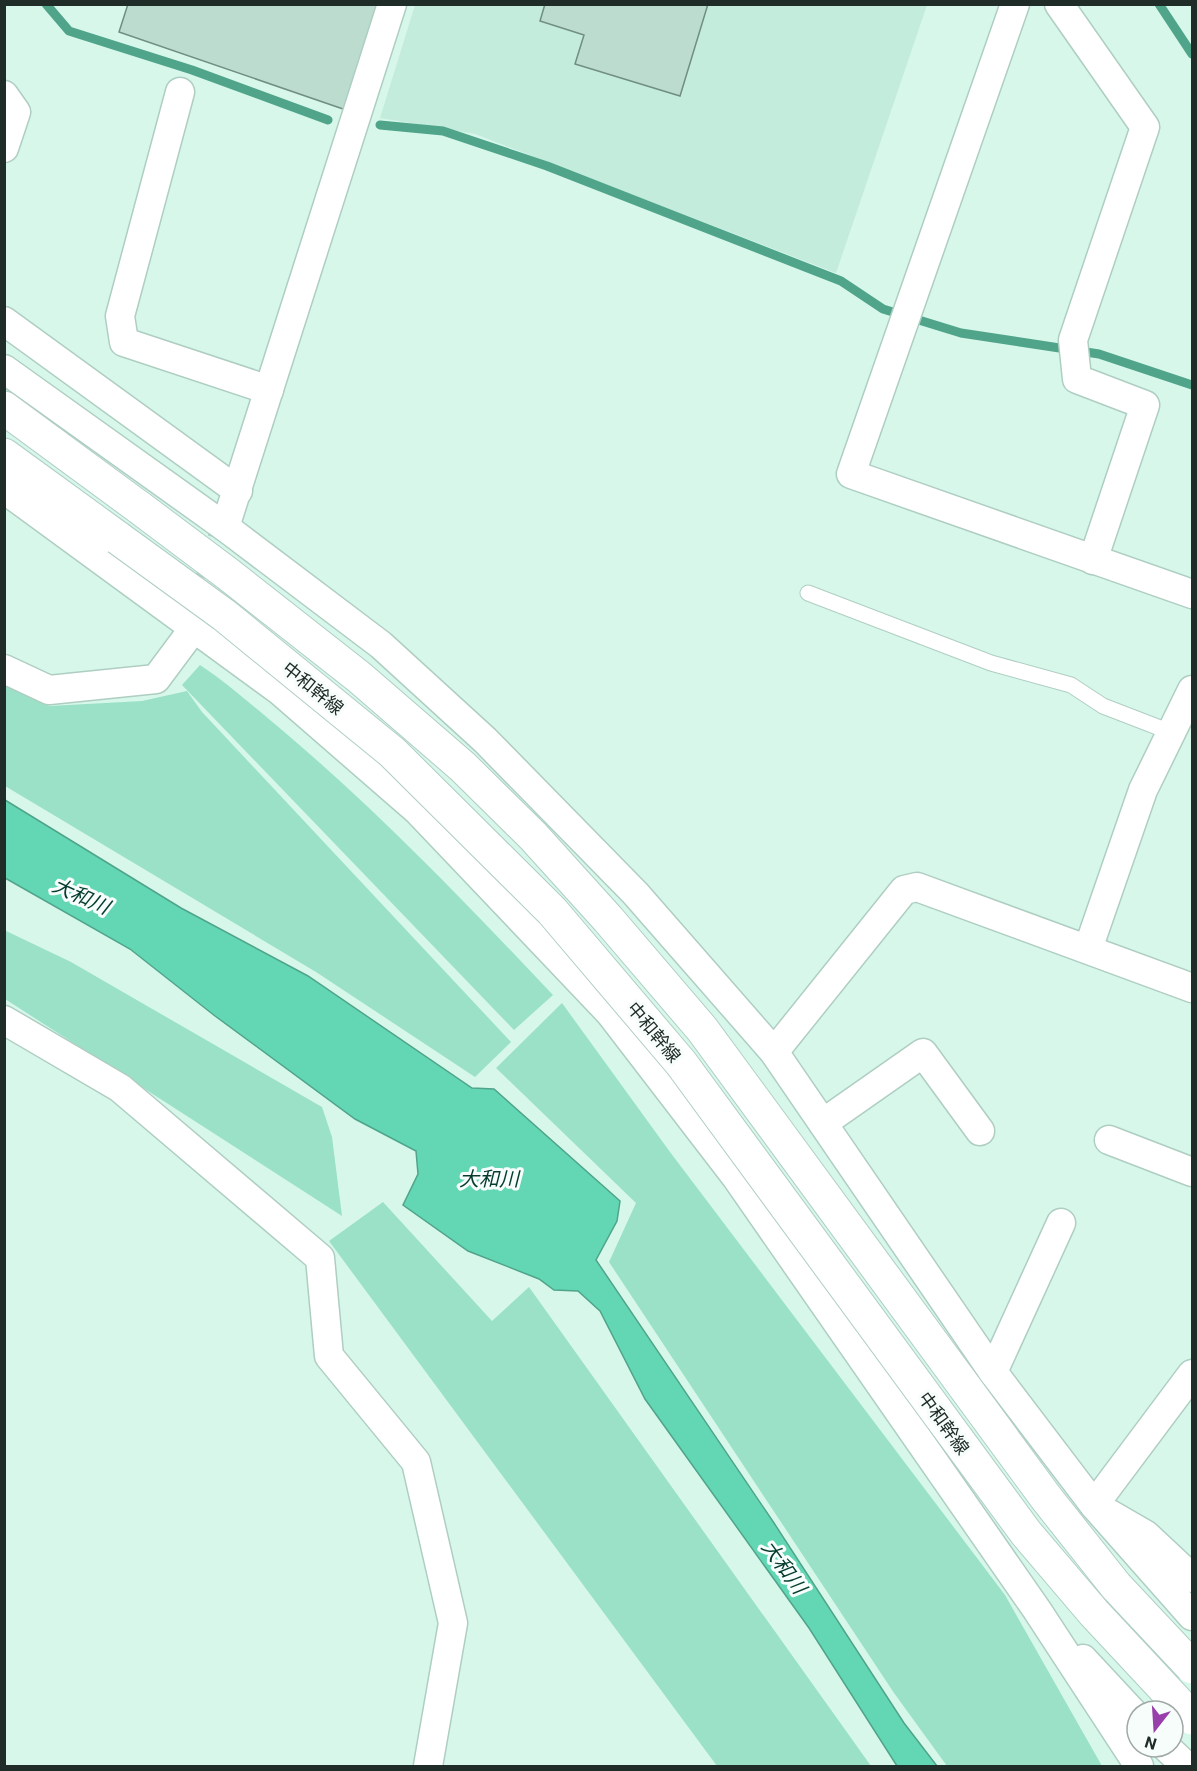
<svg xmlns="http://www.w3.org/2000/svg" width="1197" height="1771" font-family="Roboto,'Noto Sans JP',sans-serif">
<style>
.built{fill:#c3ecdd}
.green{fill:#9ae1c8}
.water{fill:#63d7b4;stroke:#4fa48a;stroke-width:1.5}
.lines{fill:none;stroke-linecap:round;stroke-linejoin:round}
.stream{stroke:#4fa48a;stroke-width:9}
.building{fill:#bcdcd0;stroke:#718e83;stroke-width:1.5}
.minor-tunnel{stroke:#b2cec4;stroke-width:28;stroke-dasharray:28 14;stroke-linecap:butt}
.service-casing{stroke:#afcec2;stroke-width:17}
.minor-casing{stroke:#afcec2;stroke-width:31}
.secondary-casing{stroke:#afcec2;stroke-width:35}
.service{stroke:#fff;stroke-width:15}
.minor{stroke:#fff;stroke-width:28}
.secondary{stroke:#fff;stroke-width:33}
.secondary-bridge-casing{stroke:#afcec2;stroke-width:35;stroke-linecap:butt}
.secondary-bridge{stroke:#fff;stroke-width:33}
.labels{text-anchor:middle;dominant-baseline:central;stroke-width:6;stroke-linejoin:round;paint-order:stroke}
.street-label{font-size:18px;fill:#202c28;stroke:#f7fdfb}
.water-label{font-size:20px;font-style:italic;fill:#053c2e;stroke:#f7fdfb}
</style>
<rect width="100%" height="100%" fill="#d7f7eb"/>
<polygon class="built" points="415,5 927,5 836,273 475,134 380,118"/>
<g class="green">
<path d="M200,665C229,684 255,708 282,730C379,812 466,903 553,995L514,1030L182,685Z"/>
<polygon points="4,684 50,706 142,701 187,691 202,712 511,1042 475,1077 316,972 5,786"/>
<polygon points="4,930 71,962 322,1107 332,1137 342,1216 5,999"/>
<polygon points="562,1003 670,1152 1005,1595 1102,1766 947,1766 894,1693 609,1262 636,1203 496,1068"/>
<polygon points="383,1202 492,1321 529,1287 871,1766 717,1766 329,1241"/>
</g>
<polygon class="water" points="5,800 181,908 308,976 472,1088 494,1089 620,1201 617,1221 596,1260 774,1523 904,1723 937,1766 897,1766 809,1628 645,1399 600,1311 578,1291 554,1290 539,1279 468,1251 403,1205 418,1174 416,1151 355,1119 215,1016 130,949 5,878"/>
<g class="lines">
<g class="stream">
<polyline points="46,4 69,31 192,70 328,120"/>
<polyline points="1159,4 1192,54"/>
<polyline points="380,125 443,131 547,166 841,281 883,309 961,333 1099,354 1192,385"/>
</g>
</g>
<g class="building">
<polygon points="128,4 383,4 346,110 119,32"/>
<polygon points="545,4 708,4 680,96 575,64 584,35 540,21"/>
</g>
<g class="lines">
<polyline class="minor-tunnel" points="197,620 225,527"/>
<g class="service-casing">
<polyline id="service" points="808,593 991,663 1071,685 1103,706 1173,733"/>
</g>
<g class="minor-casing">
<g id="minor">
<polyline points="1015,4 851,474 1192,594"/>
<polyline points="1059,4 1145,127 1073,340 1077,379 1145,405 1093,560"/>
<polyline points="180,92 120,316 124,342 269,390"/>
<polyline points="4,95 16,112 4,148"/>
<polyline points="4,321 238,491"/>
<polyline points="4,369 225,527 381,645 485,740 635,893 774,1052 993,1372 1094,1505 1146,1535 1192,1578"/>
<polyline points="4,489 280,691 418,811 610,1013 736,1177 1037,1610 1139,1766"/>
<polyline points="225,527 392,4"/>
<polyline points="4,669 49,690 156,679 194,628"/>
<polyline points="1088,949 1143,790 1192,690"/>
<polyline points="4,1020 120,1088 320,1258 329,1356 416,1462 453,1623 428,1766"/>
<polyline points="774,1052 904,890 917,887 1192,988"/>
<polyline points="823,1123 923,1053 980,1131"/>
<polyline points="1109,1140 1192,1172"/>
<polyline points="993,1372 1061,1223"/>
<polyline points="1192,1374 1094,1505 1192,1616"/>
<polyline points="1083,1659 1137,1717"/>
<polyline points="1166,1747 1186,1766"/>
</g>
</g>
<g class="secondary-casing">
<g id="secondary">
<polyline points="4,408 140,508"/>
<polyline points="4,455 118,538"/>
</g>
</g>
<use href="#service" class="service"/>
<use href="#minor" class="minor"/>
<use href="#secondary" class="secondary"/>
<g class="secondary-bridge-casing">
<g id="secondary-bridge">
<polyline points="140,508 228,574 359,677 463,767 533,836 608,919 702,1029 1047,1499 1116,1586 1192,1667"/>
<polyline points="118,538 224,615 392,752 552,911 681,1063 1026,1533 1094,1613 1192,1718"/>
</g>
</g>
<use href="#secondary-bridge" class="secondary-bridge"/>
</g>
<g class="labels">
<g class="street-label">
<text transform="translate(313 688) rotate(39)">中和幹線</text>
<text transform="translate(654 1032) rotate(50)">中和幹線</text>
<text transform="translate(944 1423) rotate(54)">中和幹線</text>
</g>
<g class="water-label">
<text transform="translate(81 896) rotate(24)">大和川</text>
<text x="489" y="1179">大和川</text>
<text transform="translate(784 1567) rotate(54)">大和川</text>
</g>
</g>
<rect width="1197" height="1771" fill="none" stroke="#202c28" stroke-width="12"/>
<g transform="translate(1155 1729) rotate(197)"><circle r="28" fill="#f7fdfb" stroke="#a1a9a7" stroke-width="1.5"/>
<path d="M0-4.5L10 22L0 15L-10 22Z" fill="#993fab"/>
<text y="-9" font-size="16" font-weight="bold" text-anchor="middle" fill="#202c28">N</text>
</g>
</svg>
